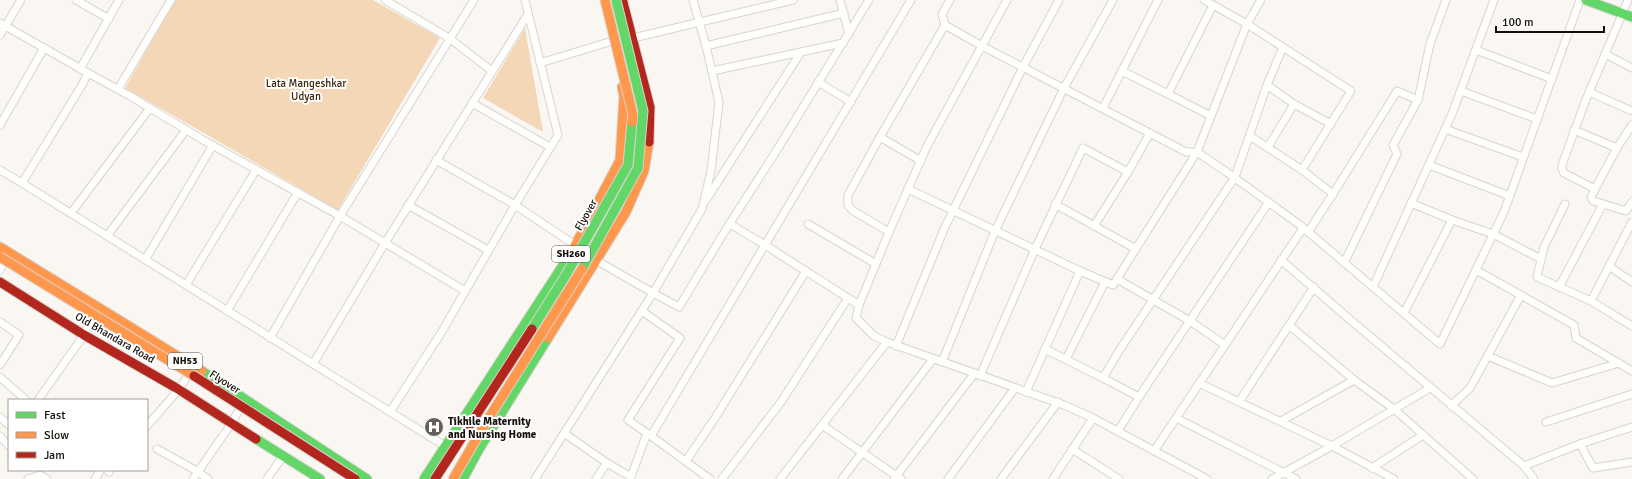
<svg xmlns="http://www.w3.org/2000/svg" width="1632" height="479" font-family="Signika,sans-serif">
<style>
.green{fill:#f4d7b6}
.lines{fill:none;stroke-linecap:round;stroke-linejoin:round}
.street-casing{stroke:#d8d4ce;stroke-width:9}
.fast-casing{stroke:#d8d4ce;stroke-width:11}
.slow-casing{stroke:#d8d4ce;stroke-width:11}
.jam-casing{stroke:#d8d4ce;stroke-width:11}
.street{stroke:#fefefd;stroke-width:7}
.fast{stroke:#63d668;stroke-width:9}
.slow{stroke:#ff974d;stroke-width:9}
.jam{stroke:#b3261e;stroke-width:9}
.fast-bridge-casing{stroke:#d8d4ce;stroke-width:11;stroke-linecap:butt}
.slow-bridge-casing{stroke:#d8d4ce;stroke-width:11;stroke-linecap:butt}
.jam-bridge-casing{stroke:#d8d4ce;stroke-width:11;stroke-linecap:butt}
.fast-bridge{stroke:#63d668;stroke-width:9}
.slow-bridge{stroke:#ff974d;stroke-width:9}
.jam-bridge{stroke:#b3261e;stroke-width:9}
.labels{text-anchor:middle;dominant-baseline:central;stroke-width:4;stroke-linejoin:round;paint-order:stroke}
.shield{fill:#fff;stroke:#5a5752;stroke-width:1}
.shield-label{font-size:10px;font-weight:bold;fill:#140f08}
.park-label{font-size:11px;fill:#3d270b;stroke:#fff}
.street-label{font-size:11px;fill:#140f08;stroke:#fff}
.poi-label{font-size:11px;font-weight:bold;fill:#140f08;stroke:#fff;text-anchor:start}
</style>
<rect width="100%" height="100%" fill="#faf7f2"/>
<g class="green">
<polygon points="175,0 373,0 440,38 338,210 125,88"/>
<polygon points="525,28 543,132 483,98"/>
</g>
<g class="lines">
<g class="street-casing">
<g id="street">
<polyline points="76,0 109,19"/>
<polyline points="385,0 449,38 492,71"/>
<polyline points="840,0 849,34"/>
<polyline points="950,0 942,14 945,25 982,46 1186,152 1197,152 1228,173 1300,225 1440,344 1504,212 1580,0"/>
<polyline points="1204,0 1247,24 1351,91 1302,170 1333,194 1397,91 1418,100 1393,145 1397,154 1344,263"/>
<polyline points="1628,0 1585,102 1562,165 1562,169 1564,173 1595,189 1617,148 1632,125"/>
<polyline points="0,23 88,73 82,85 22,183 0,170"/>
<polyline points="0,35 21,0"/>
<polyline points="633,38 793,0"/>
<polyline points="706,46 844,13"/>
<polyline points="1476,50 1552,79"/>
<polyline points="1605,54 1632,68"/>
<polyline points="540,63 609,42"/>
<polyline points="80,69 119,0"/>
<polyline points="712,71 843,43"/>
<polyline points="1122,71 1168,94 1213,5"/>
<polyline points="88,73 130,96 203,140 340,216 474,0"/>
<polyline points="818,82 851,102"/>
<polyline points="1267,85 1294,104 1331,124"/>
<polyline points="118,89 171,0"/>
<polyline points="1461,91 1537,119"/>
<polyline points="1589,92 1632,111"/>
<polyline points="1168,94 1211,116"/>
<polyline points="1418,100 1430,44 1446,0"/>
<polyline points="472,103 550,147"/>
<polyline points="1103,108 1158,0"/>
<polyline points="0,125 44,48"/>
<polyline points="1445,129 1523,157"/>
<polyline points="1574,130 1617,148"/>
<polyline points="1250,136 1302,170"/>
<polyline points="880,137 921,161"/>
<polyline points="1268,147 1294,104"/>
<polyline points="436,160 515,205 578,247"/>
<polyline points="1429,165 1510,196"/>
<polyline points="22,183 445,446"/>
<polyline points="908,189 1080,271 1026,392"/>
<polyline points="1595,189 1591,197 1593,201 1626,211 1632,202"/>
<polyline points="706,200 801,52"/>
<polyline points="1411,203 1452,220 1493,234 1541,259"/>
<polyline points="1055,204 1136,249"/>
<polyline points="1565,204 1544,247 1537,277 1591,301 1632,326"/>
<polyline points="408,205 488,250"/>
<polyline points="71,213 150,108"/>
<polyline points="730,224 765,245 911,0"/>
<polyline points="808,224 876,264"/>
<polyline points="1094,226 1128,172"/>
<polyline points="889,232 852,210 848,205 848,195 880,137 945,25"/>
<polyline points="1308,232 1333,194"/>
<polyline points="107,236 186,130"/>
<polyline points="594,259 653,293 702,209 711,171 719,102 706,46 693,0"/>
<polyline points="145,260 213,145"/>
<polyline points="1281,260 1354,323 1524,466"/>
<polyline points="1609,266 1632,282"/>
<polyline points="0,270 7,258"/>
<polyline points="1476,270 1574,325 1576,338 1632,371"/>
<polyline points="1080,271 1113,285 1197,152 1247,24 1261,0"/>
<polyline points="1117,279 1190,321 1225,345 1303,228"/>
<polyline points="186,285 256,170"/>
<polyline points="1373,287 1452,114 1494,0"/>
<polyline points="1559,287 1603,204"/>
<polyline points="1591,301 1632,222"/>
<polyline points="859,305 856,318 874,336 887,342 1064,405 1093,418 1207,479"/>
<polyline points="227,311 298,192"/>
<polyline points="642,311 680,338 628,420 651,436"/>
<polyline points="1404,313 1452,220"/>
<polyline points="0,322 19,335 0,365"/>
<polyline points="1289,325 1354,380 1394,409 1473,479"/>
<polyline points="270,338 340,216 465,291"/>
<polyline points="896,346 945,227 1023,67 1059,0"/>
<polyline points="1045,349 1103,378 1119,351 1235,177 1267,85 1283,47"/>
<polyline points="1488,356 1552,383 1619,363"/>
<polyline points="1066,359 1105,282"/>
<polyline points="942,362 995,231 1064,88 1113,0"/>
<polyline points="313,364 385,243 528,14"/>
<polyline points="980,376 1035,249 1083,148 1128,172 1150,133"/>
<polyline points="0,377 26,400"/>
<polyline points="1103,378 1139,397 1269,202"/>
<polyline points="1199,383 1332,446 1394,479"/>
<polyline points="38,400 84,335 94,310"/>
<polyline points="1239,402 1314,287"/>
<polyline points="1451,406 1470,388 1521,295"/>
<polyline points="390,412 441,333 515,205 558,135 525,0"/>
<polyline points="0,417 9,425"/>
<polyline points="1176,418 1296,479"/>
<polyline points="1281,421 1354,380"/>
<polyline points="1546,422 1632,394"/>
<polyline points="822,425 901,479"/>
<path d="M147,426C159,411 183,388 190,371"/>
<polyline points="1118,431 1139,397"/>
<polyline points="564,433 607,463 596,479"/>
<polyline points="0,436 9,446"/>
<polyline points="1580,444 1593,468 1632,462"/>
<polyline points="157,449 197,471 208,479"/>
<polyline points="1072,449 1119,479"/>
<polyline points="1154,451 1225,345"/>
<polyline points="686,461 715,418 806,271"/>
<polyline points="607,463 631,477 647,433"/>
<polyline points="1372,468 1423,435"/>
<polyline points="107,470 109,472 110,470"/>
<polyline points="28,479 40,475 47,479"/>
<polyline points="95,479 101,470"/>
<polyline points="193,479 231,424 242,405"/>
<polyline points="267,479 283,456"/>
<polyline points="535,479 653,293 679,307 725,231 775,153 869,0"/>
<polyline points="710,479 651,436 765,245 859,305 889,232 927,146 1007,0"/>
<polyline points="722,479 781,402 848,298"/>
<polyline points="780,479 887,342"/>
<polyline points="842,479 933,359"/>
<polyline points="894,479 974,374"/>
<polyline points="948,479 1015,388"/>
<polyline points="1001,479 1058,402"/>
<polyline points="1053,479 1093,418"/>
<polyline points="1272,479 1332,446 1430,388"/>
<polyline points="1534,479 1524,466 1580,444 1632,427"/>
</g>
</g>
<g class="fast-casing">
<g id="fast">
<polyline points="1586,0 1632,17"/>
<polyline points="202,371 367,479"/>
<polyline points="256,439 320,479"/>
<polyline points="424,479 571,253"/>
<polyline points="463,479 478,451 548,338"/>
</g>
</g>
<g class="slow-casing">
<g id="slow">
<polyline points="0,247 202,371"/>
<polyline points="571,253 620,160 624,96 622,87"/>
<polyline points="548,338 626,212 644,171 649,142"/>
</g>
</g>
<g class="jam-casing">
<g id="jam">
<polyline points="623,2 650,107 649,142"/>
<polyline points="0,282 84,335 178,389 256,439"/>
</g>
</g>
<use href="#street" class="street"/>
<use href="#fast" class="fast"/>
<use href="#slow" class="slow"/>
<use href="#jam" class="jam"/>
<g class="fast-bridge-casing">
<g id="fast-bridge">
<polyline points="582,269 638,168 643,111 616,0"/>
<polyline points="532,329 566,275 628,165 632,122"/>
</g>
</g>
<g class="slow-bridge-casing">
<g id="slow-bridge">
<polyline points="605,0 633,115 632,122"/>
<polyline points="0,257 194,376"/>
<polyline points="453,479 485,424 582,269"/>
</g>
</g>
<g class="jam-bridge-casing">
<g id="jam-bridge">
<polyline points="194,376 355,479"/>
<polyline points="435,479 532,329"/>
</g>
</g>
<use href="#fast-bridge" class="fast-bridge"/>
<use href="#slow-bridge" class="slow-bridge"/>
<use href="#jam-bridge" class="jam-bridge"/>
</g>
<defs>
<g id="hospital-disc" transform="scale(1)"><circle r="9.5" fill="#64605a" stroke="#fff"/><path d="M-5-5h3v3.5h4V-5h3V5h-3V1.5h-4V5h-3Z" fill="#fff"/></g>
</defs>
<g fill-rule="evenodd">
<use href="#hospital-disc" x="434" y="427"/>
</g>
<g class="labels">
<g class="shield">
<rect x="552" y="246" width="38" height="16" rx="3"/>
<rect x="168" y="353" width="34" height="16" rx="3"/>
</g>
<g class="shield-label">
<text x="571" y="254">SH260</text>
<text x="185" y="361">NH53</text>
</g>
<g class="park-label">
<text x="306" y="83">Lata Mangeshkar<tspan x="306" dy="13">Udyan</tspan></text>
</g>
<g class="street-label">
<text transform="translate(586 215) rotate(-61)">Flyover</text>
<text transform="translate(115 338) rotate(30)">Old Bhandara Road</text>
<text transform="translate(225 382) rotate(32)">Flyover</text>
</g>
<g class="poi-label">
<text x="448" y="421">Tikhile Maternity<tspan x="448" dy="13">and Nursing Home</tspan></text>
</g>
</g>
<rect x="8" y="399" width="140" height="72" fill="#ffffff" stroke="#a19f9c"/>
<rect x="16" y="412" width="20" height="6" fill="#63d668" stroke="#a19f9c"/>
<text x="44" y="419" font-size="12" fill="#140f08">Fast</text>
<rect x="16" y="432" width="20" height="6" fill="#ff974d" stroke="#a19f9c"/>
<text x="44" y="439" font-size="12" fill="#140f08">Slow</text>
<rect x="16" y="452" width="20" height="6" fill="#b3261e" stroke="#a19f9c"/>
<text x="44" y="459" font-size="12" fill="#140f08">Jam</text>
<path d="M1496 26v6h108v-6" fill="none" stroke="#140f08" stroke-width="2"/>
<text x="1502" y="26" font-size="12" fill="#140f08" stroke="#ffffff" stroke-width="3" paint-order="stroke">100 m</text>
</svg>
